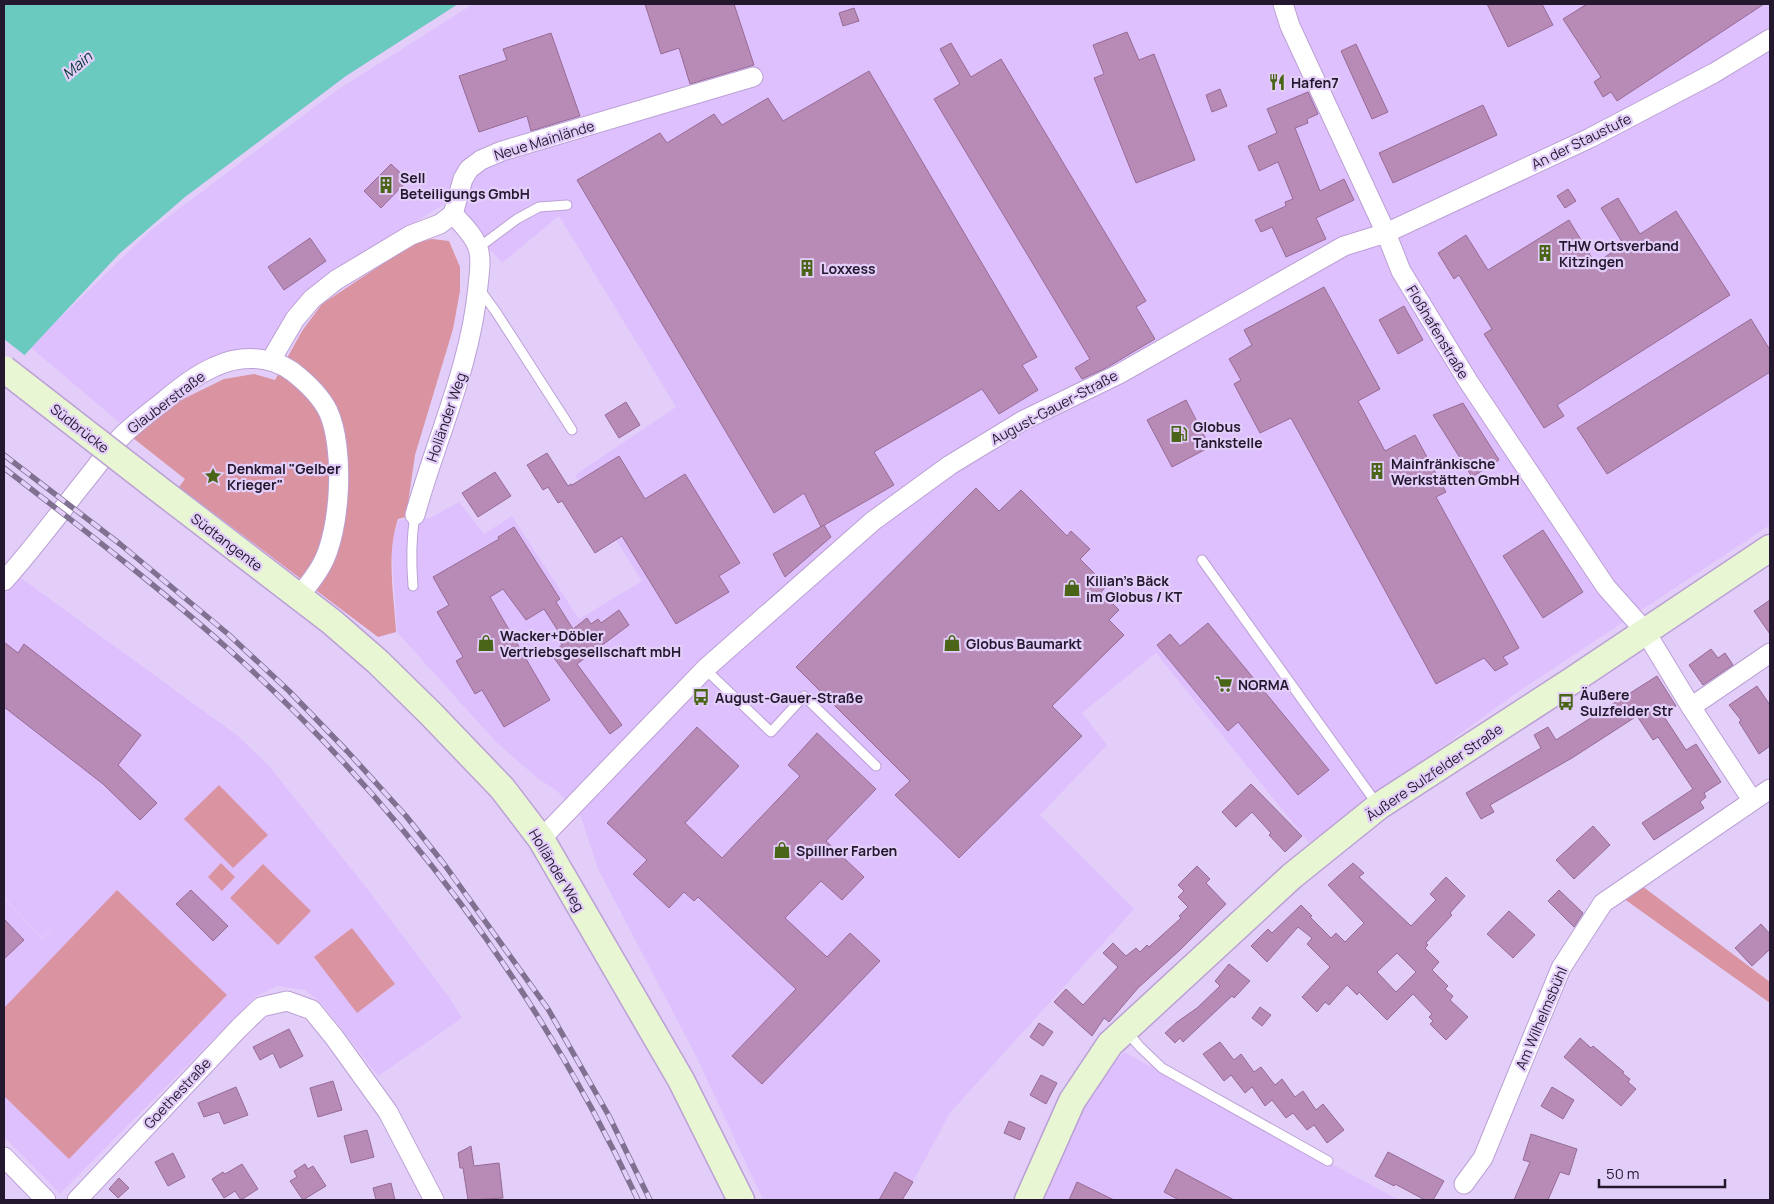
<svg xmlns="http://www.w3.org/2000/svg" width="1774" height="1204" font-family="Manrope,sans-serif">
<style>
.built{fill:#dfc0fe}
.green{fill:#da93a0}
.water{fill:#6bcac0}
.pier{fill:#e3cefa}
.building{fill:#b88bb7;stroke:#966b95;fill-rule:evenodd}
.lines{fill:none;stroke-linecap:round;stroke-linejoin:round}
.service-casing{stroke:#bba0d5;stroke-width:11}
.minor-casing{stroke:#bba0d5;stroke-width:21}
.secondary-casing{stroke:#bba0d5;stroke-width:29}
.service{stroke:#fff;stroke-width:9}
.minor{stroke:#fff;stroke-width:19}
.secondary{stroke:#e8f6d3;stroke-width:26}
.rail-casing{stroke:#817191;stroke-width:5.5}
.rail{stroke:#e3cefa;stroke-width:4;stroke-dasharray:11;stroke-linecap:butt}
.secondary-bridge-casing{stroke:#bba0d5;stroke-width:29;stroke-linecap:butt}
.secondary-bridge{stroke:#e8f6d3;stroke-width:26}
.labels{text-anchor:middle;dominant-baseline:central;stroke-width:4.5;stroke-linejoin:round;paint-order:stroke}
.poi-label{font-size:14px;font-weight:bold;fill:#23182d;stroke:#e3cefa;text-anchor:start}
.street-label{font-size:14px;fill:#23182d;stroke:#e3cefa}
.water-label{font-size:15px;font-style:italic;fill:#093834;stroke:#e3cefa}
</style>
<rect width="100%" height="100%" fill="#e3cefa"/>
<g class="built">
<polygon points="473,4 1770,4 1770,525 1515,694 1309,843 1156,653 1082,713 1107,745 1040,815 1134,909 950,1113 903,1200 763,1200 696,1056 598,869 581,817 558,792 536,777 495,741 397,632 392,555 393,535 399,520 407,519 430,518 459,502 484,534 512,516 579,619 642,581 575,475 676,407 559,216 502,263 446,203 328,276 268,352 221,356 121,424 30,347 151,230 334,92"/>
<polygon points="21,578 238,736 269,766 362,882 449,997 462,1018 378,1076 323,1005 305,990 277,986 255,997 60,1194 4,1137 4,898 42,939 80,900 42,938 4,897 4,595"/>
<polygon points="1124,1052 1399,1200 1036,1200 1078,1102"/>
</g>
<g class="green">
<path d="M432,239L449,241L460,267V291L453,329L415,455L406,517L398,519C386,554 394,595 396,632L378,637L179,487L185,479L133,438L173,404L224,379L254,374L275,380L302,331L322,304L396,255L418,242Z"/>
<polygon points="219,785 268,835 233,868 184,819"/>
<polygon points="221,863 235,877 222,891 208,877"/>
<polygon points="263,864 311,911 278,945 230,898"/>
<polygon points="1638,883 1770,982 1770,1003 1620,896"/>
<polygon points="117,890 227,995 69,1159 4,1096 4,1008"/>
<polygon points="352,928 395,984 357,1013 314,957"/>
</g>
<polygon class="water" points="4,4 458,4 346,76 185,197 119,254 4,377"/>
<polygon class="pier" points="4,339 27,357 4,380"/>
<g class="building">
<polygon points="645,4 734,4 754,65 690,84 679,48 661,54"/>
<polygon points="1487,4 1542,4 1553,25 1508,47"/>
<polygon points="1587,4 1764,4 1617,101 1611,92 1603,97 1594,82 1601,77 1563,19"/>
<polygon points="854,8 859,21 843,26 839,13"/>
<polygon points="1127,32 1139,60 1154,54 1195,160 1136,183 1094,78 1104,74 1093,45"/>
<polygon points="551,33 580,116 531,131 527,116 479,132 459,76 507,60 503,49"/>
<polygon points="951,43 971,77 1001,59 1146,301 1136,307 1155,339 1106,368 1082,379 1075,368 1090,359 934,99 960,84 940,49"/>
<polygon points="1356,44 1388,112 1372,119 1341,51"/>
<polygon points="869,71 1037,357 1022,365 1038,390 999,414 982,389 874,452 894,485 821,527 804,493 774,513 577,180 660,133 667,143 714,114 722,125 768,98 783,121"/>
<polygon points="1220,89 1227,106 1212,112 1206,95"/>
<polygon points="1308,92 1318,114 1307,119 1308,123 1295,128 1320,191 1344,179 1354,200 1316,218 1326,239 1286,257 1272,227 1261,232 1255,220 1286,206 1285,202 1293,199 1278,162 1259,171 1248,146 1277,133 1267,109"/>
<polygon points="1483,105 1497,135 1393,183 1379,153"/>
<polygon points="391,164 408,180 381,208 364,191"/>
<polygon points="1568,189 1576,201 1565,208 1557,196"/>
<polygon points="1618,198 1640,234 1676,211 1730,295 1557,405 1564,416 1544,428 1484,334 1492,329 1459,275 1454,279 1438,253 1466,235 1488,270 1569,220 1595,263 1624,245 1601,208"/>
<polygon points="310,238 326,261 284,290 268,267"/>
<polygon points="1324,287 1380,389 1358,401 1385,451 1415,435 1446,492 1436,497 1519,648 1503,657 1508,664 1495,671 1484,658 1436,684 1291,418 1260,433 1234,384 1241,380 1229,359 1252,345 1244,330"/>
<polygon points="1404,306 1423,340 1398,354 1379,320"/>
<polygon points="1751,319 1770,350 1770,372 1607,474 1577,428"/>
<polygon points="1186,400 1210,447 1172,467 1147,420"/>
<polygon points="626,402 640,425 619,438 605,415"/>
<polygon points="1463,403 1499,460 1472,477 1433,415"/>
<polygon points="547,453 568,486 571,484 572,485 619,456 645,499 685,474 740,563 719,576 729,592 676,624 622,536 595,553 562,501 558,503 548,487 543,490 527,465"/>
<polygon points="495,472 511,496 478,517 462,493"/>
<polygon points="976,488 999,511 1021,490 1067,536 1071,531 1090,549 1080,559 1107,586 1101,592 1119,610 1109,620 1124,635 1052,706 1082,736 959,858 895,795 910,781 796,667"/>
<polygon points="824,525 831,537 785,577 773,554"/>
<polygon points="514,527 560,599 556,602 573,629 587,618 591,624 598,619 601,623 619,610 629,625 577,664 622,725 610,734 551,654 562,645 558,639 562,637 544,609 526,620 503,589 490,597 550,700 504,727 482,690 475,694 456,661 463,657 437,612 449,605 433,577 499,539 498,537"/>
<polygon points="1543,530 1583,592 1543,618 1503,556"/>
<polygon points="1770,600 1770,634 1754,611"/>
<polygon points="1208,623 1329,770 1298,795 1238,722 1228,731 1157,645 1170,634 1180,646"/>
<polygon points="4,642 18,653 24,644 141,735 118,765 157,803 140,820 103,784 4,707"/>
<polygon points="1711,649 1718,658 1725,653 1733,665 1703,685 1689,665"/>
<polygon points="1657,676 1676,706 1663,715 1686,750 1696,744 1721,782 1704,793 1706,797 1700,802 1704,808 1654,840 1642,823 1693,789 1658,737 1653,740 1637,716 1572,758 1490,805 1494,812 1481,819 1466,793 1541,748 1534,735 1548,727 1556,740"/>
<polygon points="1757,686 1770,705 1770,746 1759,754 1739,722 1741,720 1729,705"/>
<polygon points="697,727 739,766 685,823 722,858 800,776 788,765 817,733 876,789 826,841 864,877 842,900 821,881 785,918 827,957 850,933 880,961 762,1084 732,1056 796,989 698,897 694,901 684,892 669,908 633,874 647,860 607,823"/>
<polygon points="1251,784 1302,836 1285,852 1269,835 1271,833 1252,812 1236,827 1222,812"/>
<polygon points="1593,826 1610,845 1574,879 1556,860"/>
<path d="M1353,863L1364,873L1359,877L1411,926L1436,900L1430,894L1446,877L1465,896L1450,913L1452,915L1426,943L1428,945L1425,948L1439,962L1432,970L1448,986L1445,989L1453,996L1450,1000L1468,1017L1446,1040L1430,1024L1433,1021L1429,1017L1432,1014L1413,994L1387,1020L1359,992L1357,995L1347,985L1329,1005L1325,1002L1317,1012L1302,997L1330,967L1307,944L1312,938L1298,927L1267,962L1251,946L1268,929L1272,933L1301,905L1312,916L1310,917L1331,938L1336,933L1345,942L1364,923L1328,885ZM1397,953L1416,972L1396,992L1377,972Z"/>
<polygon points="1197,866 1210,879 1206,883 1226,904 1180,950 1138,988 1109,1022 1104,1018 1092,1036 1054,1002 1066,989 1083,1005 1118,967 1103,953 1113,943 1126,956 1136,948 1140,952 1147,945 1149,947 1181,918 1179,916 1188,907 1178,897 1184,891 1178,885"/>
<polygon points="191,890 228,926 213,941 176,904"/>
<polygon points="1559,890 1583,913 1574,927 1548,901"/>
<polygon points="1509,911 1535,935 1513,958 1487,934"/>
<polygon points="4,919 24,940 4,959"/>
<polygon points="1761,924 1770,934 1770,949 1752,966 1735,948"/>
<polygon points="1229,964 1250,981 1234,998 1232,996 1183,1042 1180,1038 1175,1043 1165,1033 1177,1022 1197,1008 1220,986 1215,981"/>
<polygon points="1260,1007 1271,1015 1262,1026 1252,1018"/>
<polygon points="1039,1023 1053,1032 1043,1046 1030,1037"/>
<polygon points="289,1029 303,1056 280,1068 273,1053 260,1060 253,1047"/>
<polygon points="1580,1038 1591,1048 1593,1046 1624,1072 1622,1073 1630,1079 1628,1082 1636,1089 1621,1106 1564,1057"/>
<polygon points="1220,1042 1234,1060 1241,1054 1254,1072 1261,1067 1275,1085 1282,1079 1295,1097 1303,1091 1316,1110 1323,1104 1344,1130 1327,1143 1314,1125 1307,1130 1293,1113 1286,1118 1272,1100 1265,1106 1252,1087 1245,1093 1231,1075 1224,1081 1203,1054"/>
<polygon points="1041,1075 1057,1083 1046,1104 1030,1095"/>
<polygon points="333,1081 342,1110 318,1117 310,1088"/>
<polygon points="236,1087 248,1115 224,1124 219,1112 204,1117 198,1103"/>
<polygon points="1552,1087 1574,1100 1563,1119 1541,1106"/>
<polygon points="1009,1121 1025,1128 1020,1140 1004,1133"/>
<polygon points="367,1130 374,1157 351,1163 344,1136"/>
<polygon points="1531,1134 1577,1149 1569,1175 1560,1172 1548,1200 1514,1200 1530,1162 1523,1160"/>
<polygon points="471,1146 474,1166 499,1163 503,1198 468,1200 463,1168 460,1168 458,1153"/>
<polygon points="1388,1152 1444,1181 1433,1200 1425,1200 1395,1184 1394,1186 1375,1176"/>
<polygon points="173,1153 185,1177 168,1186 155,1162"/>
<polygon points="242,1164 258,1189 241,1200 235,1191 224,1198 212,1179 223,1172 225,1174"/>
<polygon points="305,1164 308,1169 313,1166 326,1186 303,1200 290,1181 297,1177 294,1171"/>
<polygon points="1176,1169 1234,1200 1179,1200 1164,1192"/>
<polygon points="895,1172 913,1182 902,1200 879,1200"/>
<polygon points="119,1178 129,1188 118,1198 109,1189"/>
<polygon points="1077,1182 1114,1200 1069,1200"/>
<polygon points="391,1183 395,1200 376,1200 373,1188"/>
</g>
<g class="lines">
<g class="service-casing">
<g id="service">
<polyline points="478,248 517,219 539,207 567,205"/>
<polyline points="480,290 496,312 572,430"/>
<polyline points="1202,560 1377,804"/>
<path d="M413,586C411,561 411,539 415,515"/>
<polyline points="705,669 771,732 804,696 876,766"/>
<polyline points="1127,1032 1140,1047 1162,1068 1328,1161"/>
</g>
</g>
<g class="minor-casing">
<g id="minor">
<polyline points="1283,4 1290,26 1386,233 1401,271 1468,381 1606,587 1645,631 1691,707 1752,800"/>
<polyline points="271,360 295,319 312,299 336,280 411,235 440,224 453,214 463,179 469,169 481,160 502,151 753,77"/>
<path d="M415,515C436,439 471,365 478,286C479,274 482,260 478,248C474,235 462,224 453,214"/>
<path d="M4,581C31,551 55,519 80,487C95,469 109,448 126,432C138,421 151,411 164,401C179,388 196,375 214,367C239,355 270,355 293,372C307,383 320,395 328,411C345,447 341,532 321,566C315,577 306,587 299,597"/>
<polyline points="1691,707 1770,653"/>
<polyline points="541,839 705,669 873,521 950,465 1024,420 1119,374 1344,246 1386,233 1590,138 1714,73 1770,39"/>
<polyline points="4,1157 46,1200"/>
<polyline points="1464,1184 1483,1158 1561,968 1603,903 1770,789"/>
<polyline points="77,1200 240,1027 261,1007 287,1001 312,1010 334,1037 388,1112 434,1200"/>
</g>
</g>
<g class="secondary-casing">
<g id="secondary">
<polyline points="156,487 332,622 378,662 431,714 502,788 541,839 681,1080 741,1200"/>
<polyline points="1028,1200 1072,1101 1110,1044 1292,876 1379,806 1570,682 1770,548"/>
</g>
</g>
<use href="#service" class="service"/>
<use href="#minor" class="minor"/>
<use href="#secondary" class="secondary"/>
<g class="rail-casing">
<g id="rail">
<polyline points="4,455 120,544 228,634 289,691 347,751 406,816 444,864 548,1009 609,1116 650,1200"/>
<path d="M4,468C79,526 155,584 226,647C399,801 540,991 638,1200"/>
</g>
</g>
<use href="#rail" class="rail"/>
<g class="secondary-bridge-casing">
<polyline id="secondary-bridge" points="4,369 156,487"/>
</g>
<use href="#secondary-bridge" class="secondary-bridge"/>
</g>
<defs>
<g id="restaurant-bare" transform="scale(1.35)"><path d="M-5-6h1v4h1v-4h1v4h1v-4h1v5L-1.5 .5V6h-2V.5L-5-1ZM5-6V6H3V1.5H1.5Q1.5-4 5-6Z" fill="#4a6517" stroke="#e3cefa" stroke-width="2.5" paint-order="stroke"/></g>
<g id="building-bare" transform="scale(1.35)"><path d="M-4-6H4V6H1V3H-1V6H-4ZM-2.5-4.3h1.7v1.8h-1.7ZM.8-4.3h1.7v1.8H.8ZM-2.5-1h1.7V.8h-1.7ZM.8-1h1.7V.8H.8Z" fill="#4a6517" stroke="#e3cefa" stroke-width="2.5" paint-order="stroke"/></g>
<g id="fuel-bare" transform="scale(1.35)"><path d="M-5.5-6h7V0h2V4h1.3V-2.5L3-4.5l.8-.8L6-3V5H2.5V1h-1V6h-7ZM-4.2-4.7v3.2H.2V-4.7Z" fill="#4a6517" stroke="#e3cefa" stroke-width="2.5" paint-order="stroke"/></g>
<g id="sight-bare" transform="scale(1.35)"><path d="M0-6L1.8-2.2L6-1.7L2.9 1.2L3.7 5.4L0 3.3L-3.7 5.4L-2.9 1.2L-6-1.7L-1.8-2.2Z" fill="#4a6517" stroke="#e3cefa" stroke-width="2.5" paint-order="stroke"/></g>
<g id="shop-bare" transform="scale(1.35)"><path d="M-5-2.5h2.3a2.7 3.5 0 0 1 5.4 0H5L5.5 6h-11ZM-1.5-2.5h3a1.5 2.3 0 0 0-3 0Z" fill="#4a6517" stroke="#e3cefa" stroke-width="2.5" paint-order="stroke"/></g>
<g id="supermarket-bare" transform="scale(1.35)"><path d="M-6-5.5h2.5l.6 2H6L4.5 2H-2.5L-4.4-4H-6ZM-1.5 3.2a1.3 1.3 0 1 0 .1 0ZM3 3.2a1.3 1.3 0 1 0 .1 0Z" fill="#4a6517" stroke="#e3cefa" stroke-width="2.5" paint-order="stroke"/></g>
<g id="bus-bare" transform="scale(1.35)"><path d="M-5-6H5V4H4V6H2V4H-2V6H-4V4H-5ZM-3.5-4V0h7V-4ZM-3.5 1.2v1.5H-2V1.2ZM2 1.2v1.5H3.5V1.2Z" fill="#4a6517" stroke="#e3cefa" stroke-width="2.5" paint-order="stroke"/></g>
</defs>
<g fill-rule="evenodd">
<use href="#restaurant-bare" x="1277" y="82"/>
<use href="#building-bare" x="386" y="185"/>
<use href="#building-bare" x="1545" y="253"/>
<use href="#building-bare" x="807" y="268"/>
<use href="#fuel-bare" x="1179" y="434"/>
<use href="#building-bare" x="1377" y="471"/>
<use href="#sight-bare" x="213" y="476"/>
<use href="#shop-bare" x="1072" y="588"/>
<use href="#shop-bare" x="486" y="643"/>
<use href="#shop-bare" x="952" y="643"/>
<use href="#supermarket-bare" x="1224" y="684"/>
<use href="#bus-bare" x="701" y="697"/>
<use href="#bus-bare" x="1566" y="702"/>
<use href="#shop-bare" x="782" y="850"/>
</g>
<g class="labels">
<g class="poi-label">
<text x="1291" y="82">Hafen7</text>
<text x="400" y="177">Sell<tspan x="400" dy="16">Beteiligungs GmbH</tspan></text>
<text x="1559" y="245">THW Ortsverband<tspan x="1559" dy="16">Kitzingen</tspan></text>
<text x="821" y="268">Loxxess</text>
<text x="1193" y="426">Globus<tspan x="1193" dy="16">Tankstelle</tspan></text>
<text x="1391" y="463">Mainfränkische<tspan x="1391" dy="16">Werkstätten GmbH</tspan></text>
<text x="227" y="468">Denkmal "Gelber<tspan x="227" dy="16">Krieger"</tspan></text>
<text x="1086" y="580">Kilian's Bäck<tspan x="1086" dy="16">im Globus / KT</tspan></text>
<text x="500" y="635">Wacker+Döbler<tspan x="500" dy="16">Vertriebsgesellschaft mbH</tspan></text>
<text x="966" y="643">Globus Baumarkt</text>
<text x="1238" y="684">NORMA</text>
<text x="1580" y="694">Äußere<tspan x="1580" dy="16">Sulzfelder Str</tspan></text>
<text x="715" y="697">August-Gauer-Straße</text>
<text x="796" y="850">Spillner Farben</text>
</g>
<g class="street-label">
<text transform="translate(544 140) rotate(-17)">Neue Mainlände</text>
<text transform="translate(1581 141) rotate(-26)">An der Staustufe</text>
<text transform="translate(1438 332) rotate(59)">Floßhafenstraße</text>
<text transform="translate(166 402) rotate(-37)">Glauberstraße</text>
<text transform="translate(1054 407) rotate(-28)">August-Gauer-Straße</text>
<text transform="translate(446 417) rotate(-71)">Holländer Weg</text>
<text transform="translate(80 428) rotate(38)">Südbrücke</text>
<text transform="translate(227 542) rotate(37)">Südtangente</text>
<text transform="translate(1434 772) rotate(-34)">Äußere Sulzfelder Straße</text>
<text transform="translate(557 870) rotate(59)">Holländer Weg</text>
<text transform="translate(1541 1018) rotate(-67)">Am Wilhelmsbühl</text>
<text transform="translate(177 1093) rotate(-47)">Goethestraße</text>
</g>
<g class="water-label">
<text transform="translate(77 65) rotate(-40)">Main</text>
</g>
</g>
<rect width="1774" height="1204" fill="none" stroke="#23182d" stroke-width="10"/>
<path d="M1599 1179v8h126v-8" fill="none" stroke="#23182d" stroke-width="2.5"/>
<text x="1606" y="1179" font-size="15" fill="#23182d" stroke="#e3cefa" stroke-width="4" paint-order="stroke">50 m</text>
</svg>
